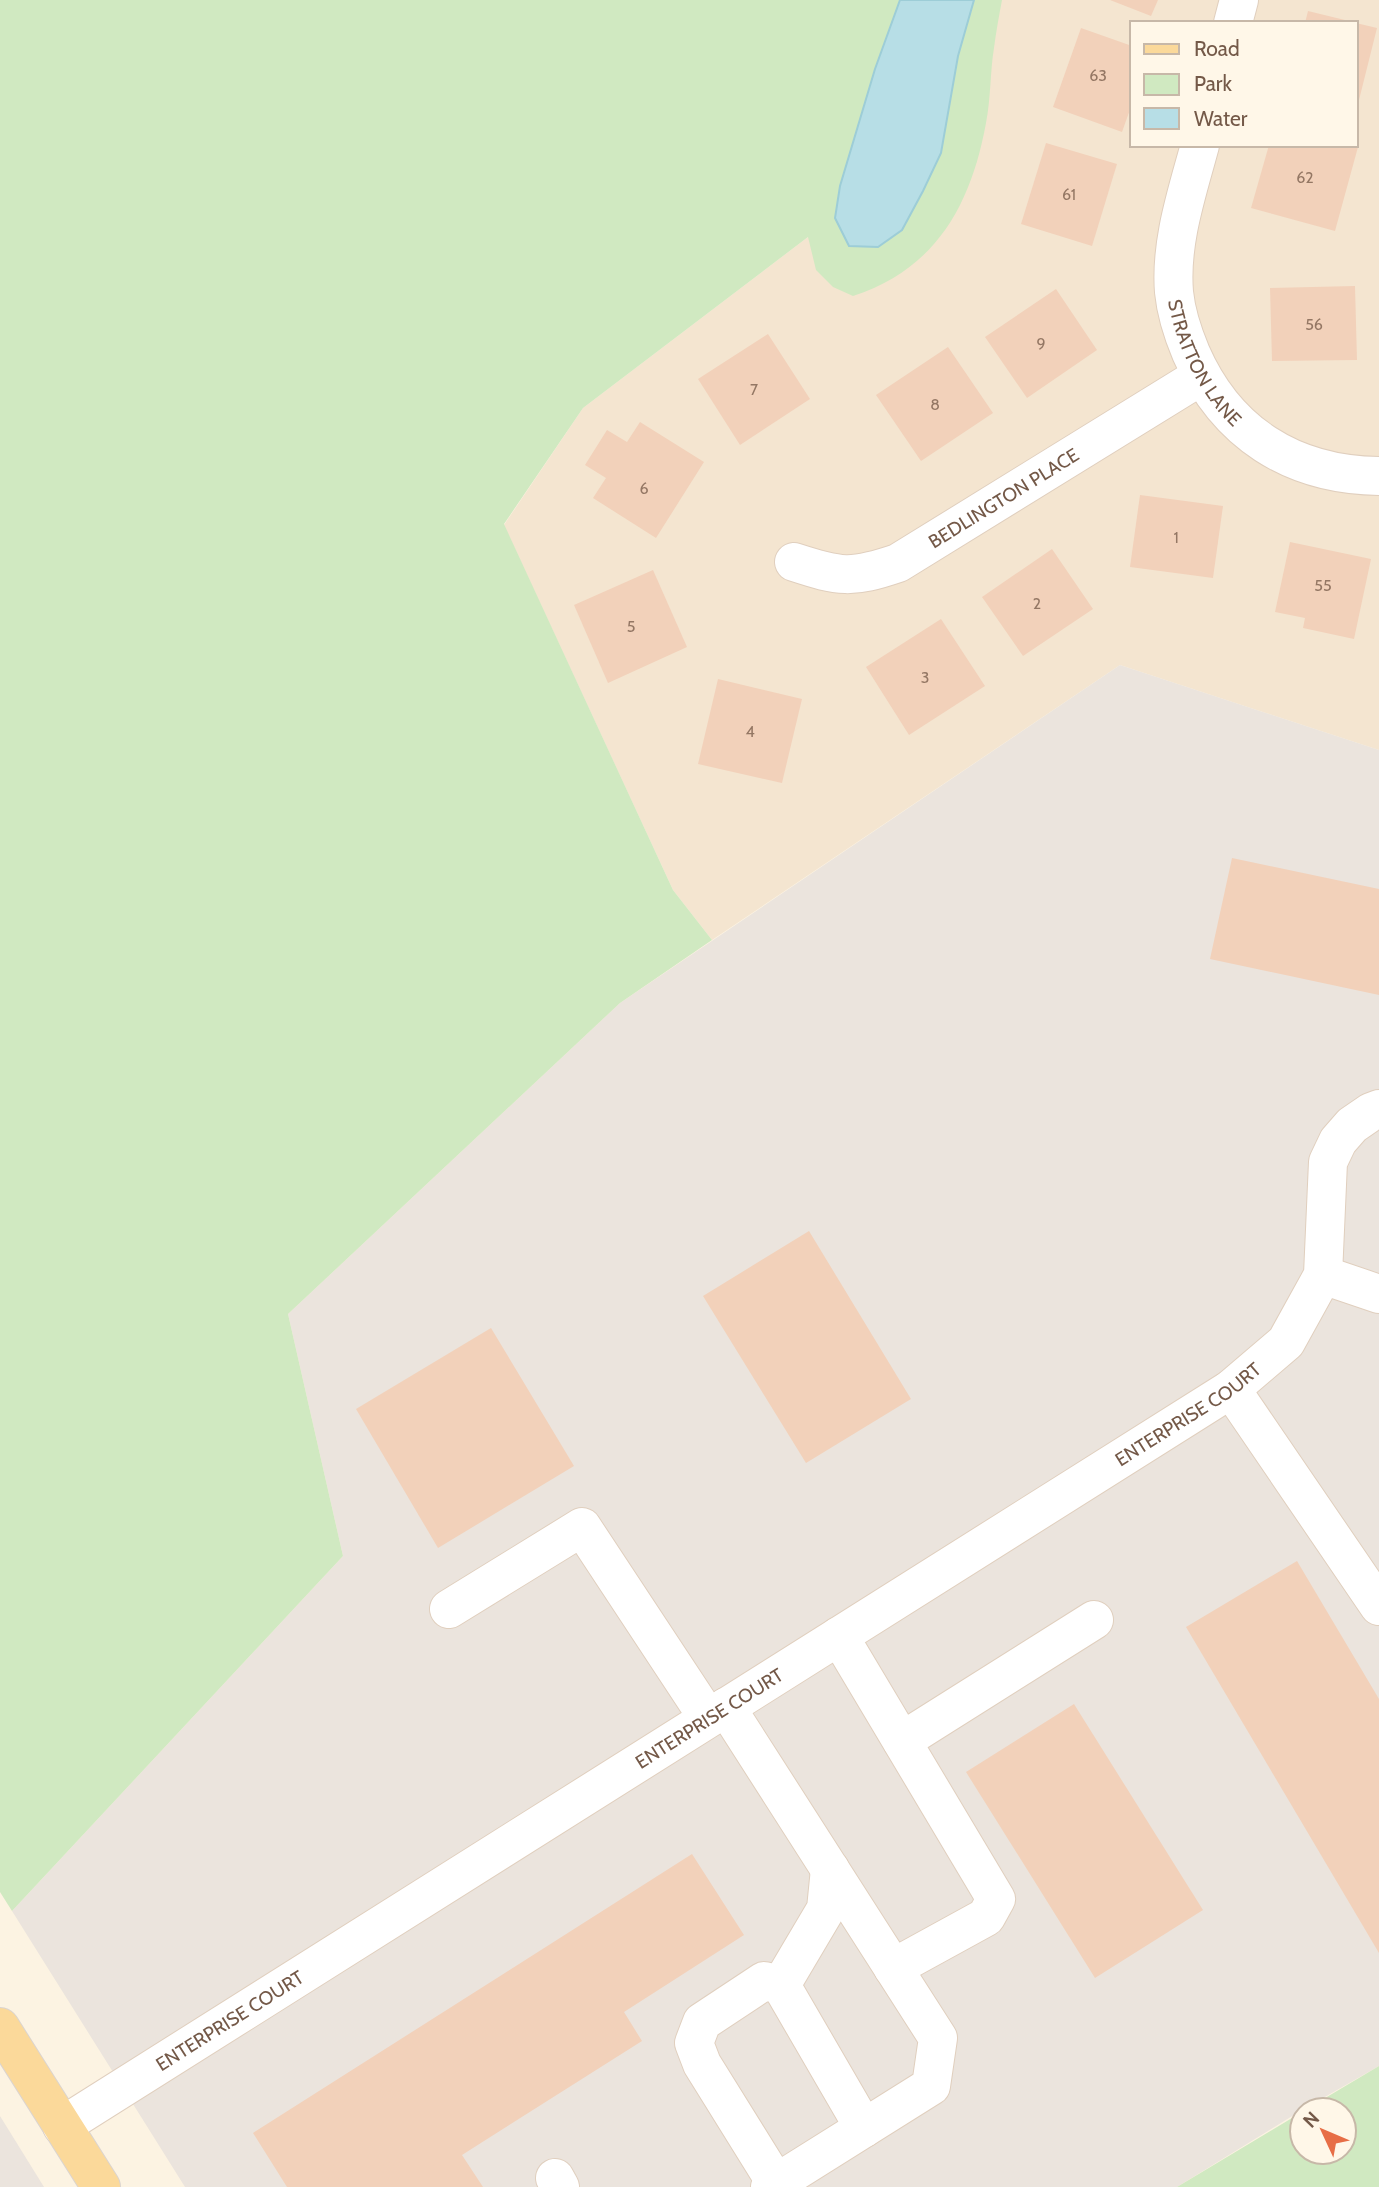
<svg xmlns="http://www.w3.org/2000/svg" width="1379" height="2187" font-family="Cabin,sans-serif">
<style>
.residential{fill:#f4e5d0;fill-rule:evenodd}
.industrial{fill:#ebe4dd}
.green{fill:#d0e9c1}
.water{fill:#b7dee6;stroke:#9dcdd7;stroke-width:2}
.building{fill:#f2d1ba}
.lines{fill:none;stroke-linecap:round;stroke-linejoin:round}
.minor-casing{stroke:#e0cfbe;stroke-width:40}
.major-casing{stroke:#dbd4cf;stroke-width:40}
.minor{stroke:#fff;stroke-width:38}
.major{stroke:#fbd99a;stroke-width:38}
.labels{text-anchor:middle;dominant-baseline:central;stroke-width:5;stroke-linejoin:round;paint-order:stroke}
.number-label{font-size:16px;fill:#947764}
.street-label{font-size:19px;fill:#745948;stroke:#fff7e8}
</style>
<rect width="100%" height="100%" fill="#fcf3e2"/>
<path class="residential" d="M865,0H1379V750L1120,665L712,940L673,890L504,525L583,408L808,237ZM1132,23H1356V145H1132Z"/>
<g class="industrial">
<polygon points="1120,665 1379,750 1379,2066 1302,2110 1177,2187 185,2187 12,1911 343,1556 288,1314 620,1003"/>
<polygon points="0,2116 44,2187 0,2187"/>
</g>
<g class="green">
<path d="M0,0H1002C999,16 996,32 994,48C990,72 991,98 986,123C971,205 936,269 853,296L833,287L816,270L808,237L583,408L504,524L673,890L712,940L620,1003L288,1314L343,1556L12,1911L0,1892Z"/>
<polygon points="1379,2066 1379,2187 1177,2187 1302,2112 1302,2152 1344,2152 1344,2110 1305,2110"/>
</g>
<polygon class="water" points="900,0 974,0 958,56 941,153 923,191 902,230 878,247 849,246 835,218 840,186 875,69"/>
<g class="building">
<polygon points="1110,0 1158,0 1151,16"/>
<polygon points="1308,11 1353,22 1352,23 1305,23"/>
<polygon points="1356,23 1377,28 1357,108 1356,108"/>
<polygon points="1081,28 1132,46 1132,104 1122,132 1053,107"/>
<polygon points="1046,143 1117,164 1092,246 1021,224"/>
<polygon points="1269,145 1350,145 1358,147 1335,231 1251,208"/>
<polygon points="1355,286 1357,360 1272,361 1270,288"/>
<polygon points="1056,289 1097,350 1027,398 985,337"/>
<polygon points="768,334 810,399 740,445 698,379"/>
<polygon points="948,347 993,413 921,461 876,395"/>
<polygon points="640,422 704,462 656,538 593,498 606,478 585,465 607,430 627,442"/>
<polygon points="1140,495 1223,506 1213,578 1130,567"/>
<polygon points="1290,542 1371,559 1354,639 1303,628 1305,618 1275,612"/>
<polygon points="1052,549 1093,609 1023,656 982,597"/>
<polygon points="653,570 687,647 608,683 574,605"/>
<polygon points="941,619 985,686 909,735 866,667"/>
<polygon points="718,679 802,699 782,783 698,764"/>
<polygon points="1232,858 1379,889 1379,995 1210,959"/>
<polygon points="809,1231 911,1399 806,1463 703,1296"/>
<polygon points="491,1328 574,1466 438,1548 356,1409"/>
<polygon points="1297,1561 1379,1699 1379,1953 1186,1627"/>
<polygon points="1074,1704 1203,1910 1095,1978 966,1772"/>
<polygon points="692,1854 744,1935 624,2012 642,2041 462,2155 483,2187 287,2187 253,2133"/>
</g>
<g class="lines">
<g class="minor-casing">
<g id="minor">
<polyline points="1233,23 1239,0"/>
<path id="s1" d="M1200,145C1187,193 1170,242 1174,292C1176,312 1183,334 1191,353C1226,433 1292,475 1379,476"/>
<path id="s2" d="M794,562C840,577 851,579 898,563L1201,376"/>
<polyline points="1323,1275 1379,1294"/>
<polyline points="1231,1389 1379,1606"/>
<polyline points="449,1609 582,1527 708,1718"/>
<polyline points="839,1636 996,1899 986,1917 893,1968"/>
<polyline points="726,1707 938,2038 931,2086 770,2187"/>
<polyline points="902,1741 1094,1620"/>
<polyline points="781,1985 826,1909 830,1869"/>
<path id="s3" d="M62,2126L1231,1389L1286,1342L1323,1275L1328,1162L1338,1141L1352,1125L1371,1112L1379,1109"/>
<polyline points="555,2178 560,2187"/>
<polyline points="776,2183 702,2064 694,2043 702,2022 764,1981 781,1985 864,2128"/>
</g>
</g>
<g class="major-casing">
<polyline id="major" points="0,2027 101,2187"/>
</g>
<use href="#minor" class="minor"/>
<use href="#major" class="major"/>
</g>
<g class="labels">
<g class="number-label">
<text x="1098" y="75">63</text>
<text x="1305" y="177">62</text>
<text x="1069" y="194">61</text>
<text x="1314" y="324">56</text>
<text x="1041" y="343">9</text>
<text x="754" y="389">7</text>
<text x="935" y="404">8</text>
<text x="644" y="488">6</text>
<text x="1176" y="537">1</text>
<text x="1323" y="585">55</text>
<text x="1037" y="603">2</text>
<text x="631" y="626">5</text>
<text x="925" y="677">3</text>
<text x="750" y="731">4</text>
</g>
<g class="street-label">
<text stroke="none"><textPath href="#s1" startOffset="228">STRATTON LANE</textPath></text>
<text stroke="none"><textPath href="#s2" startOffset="231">BEDLINGTON PLACE</textPath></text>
<text stroke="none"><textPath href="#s3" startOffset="1332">ENTERPRISE COURT</textPath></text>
<text stroke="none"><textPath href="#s3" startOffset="765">ENTERPRISE COURT</textPath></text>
<text stroke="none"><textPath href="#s3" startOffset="198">ENTERPRISE COURT</textPath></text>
</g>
</g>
<rect x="1130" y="21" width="228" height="126" fill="#fff7e8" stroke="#c7b8a8" stroke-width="2"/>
<rect x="1144" y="44" width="35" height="10" fill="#fbd99a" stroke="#c7b8a8" stroke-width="2"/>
<text x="1194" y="56" font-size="21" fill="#745948">Road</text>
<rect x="1144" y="74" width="35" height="21" fill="#d0e9c1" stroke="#c7b8a8" stroke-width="2"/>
<text x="1194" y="91" font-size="21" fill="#745948">Park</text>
<rect x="1144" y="108" width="35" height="21" fill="#b7dee6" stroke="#c7b8a8" stroke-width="2"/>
<text x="1194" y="126" font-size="21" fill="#745948">Water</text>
<g transform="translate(1323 2131) rotate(314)"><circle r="33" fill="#fff7e8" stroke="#c7b8a8" stroke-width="2"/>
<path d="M0-5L12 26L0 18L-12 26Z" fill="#e76e46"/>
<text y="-10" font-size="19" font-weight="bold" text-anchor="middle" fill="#745948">N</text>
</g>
</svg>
